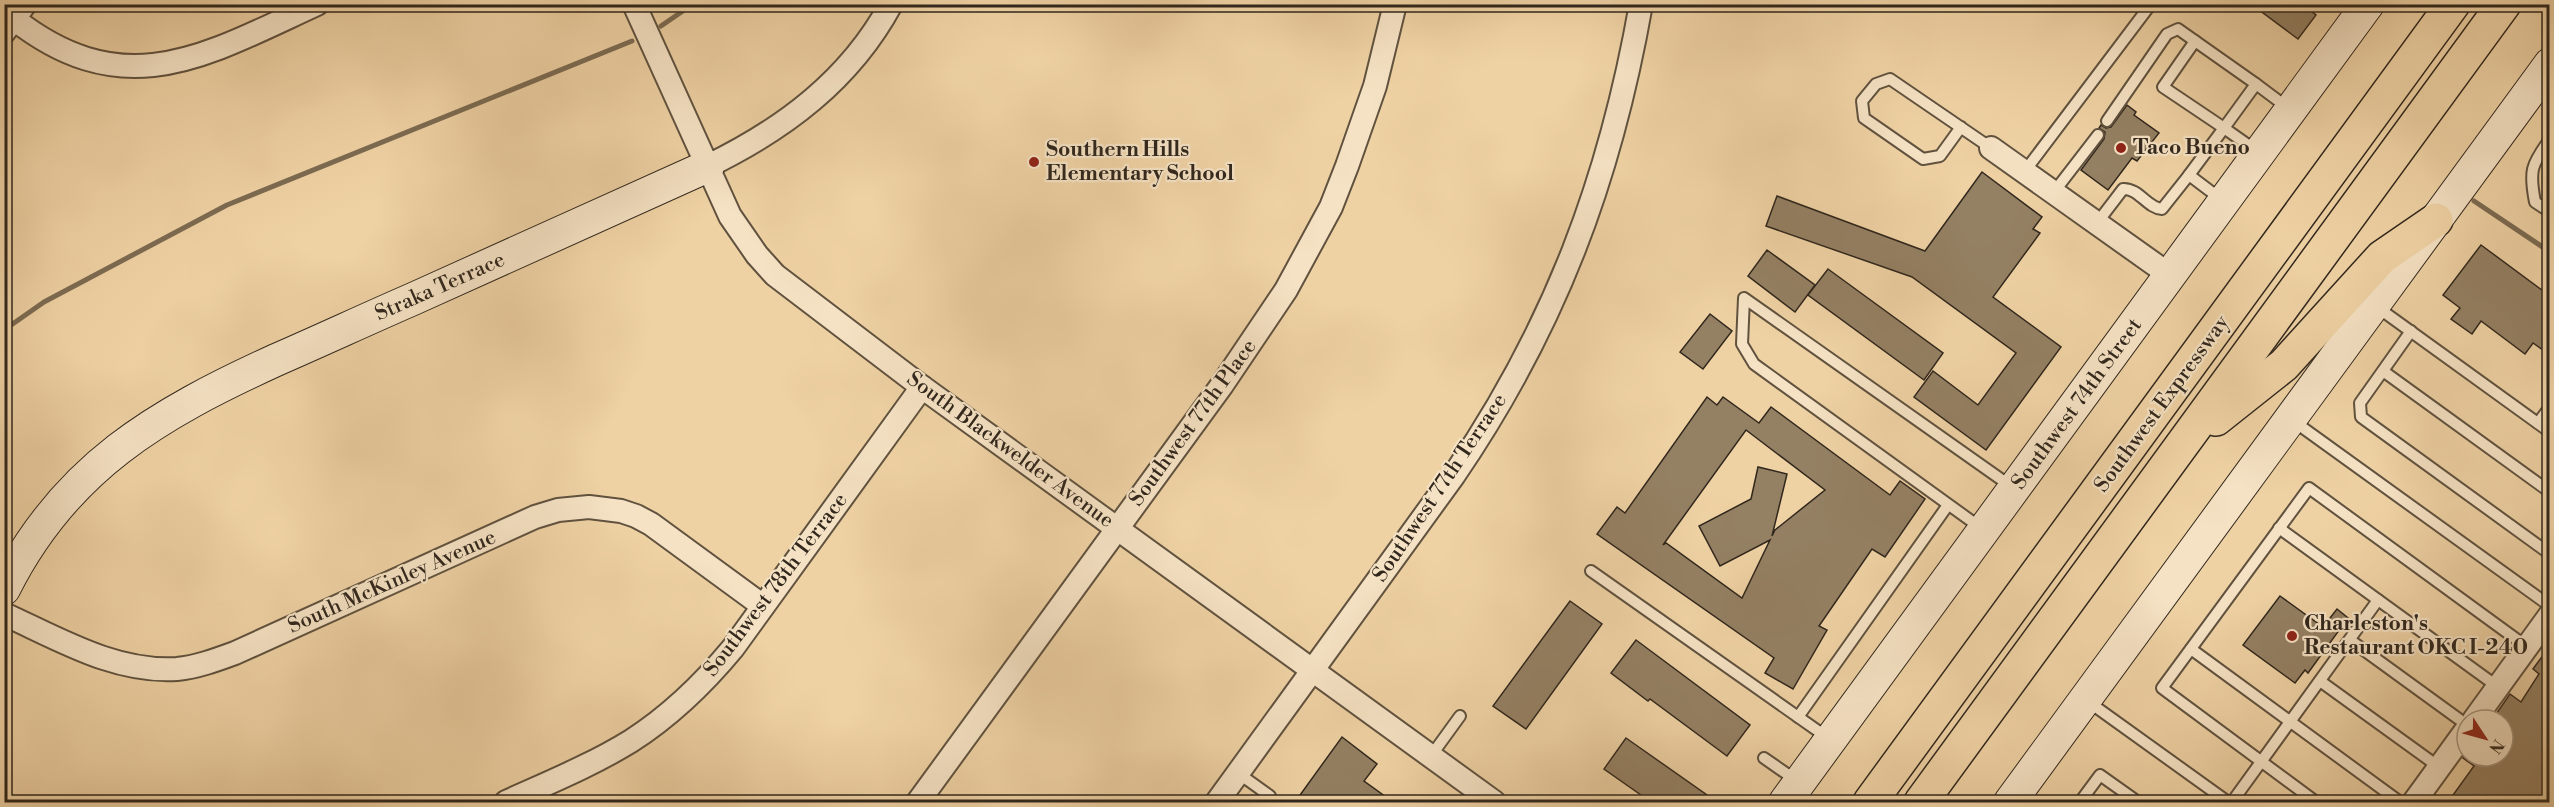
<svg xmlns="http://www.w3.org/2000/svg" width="2554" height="807" font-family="'Libre Bodoni',serif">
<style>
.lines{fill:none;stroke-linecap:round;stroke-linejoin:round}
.stream{stroke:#7c6b52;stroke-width:5}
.building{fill:#948063;stroke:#31271d;stroke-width:1.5;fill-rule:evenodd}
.lane-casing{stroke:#60523f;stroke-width:14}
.street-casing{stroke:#60523f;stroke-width:26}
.secondary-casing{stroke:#31271d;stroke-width:34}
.highway-casing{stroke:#31271d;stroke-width:36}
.lane{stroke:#f5e2c4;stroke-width:10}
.street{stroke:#f5e2c4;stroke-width:22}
.secondary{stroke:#f5e2c4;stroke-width:32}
.highway{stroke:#efd2a4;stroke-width:33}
.poi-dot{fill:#8f2418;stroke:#f5e2c4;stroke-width:2}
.labels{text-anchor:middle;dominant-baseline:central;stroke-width:4.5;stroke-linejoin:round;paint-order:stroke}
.poi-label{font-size:21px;font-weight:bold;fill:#31271d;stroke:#f5e2c4;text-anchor:start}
.street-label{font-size:21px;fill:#31271d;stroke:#f5e2c4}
</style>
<rect width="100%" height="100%" fill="#efd2a4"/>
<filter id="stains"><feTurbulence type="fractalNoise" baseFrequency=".00333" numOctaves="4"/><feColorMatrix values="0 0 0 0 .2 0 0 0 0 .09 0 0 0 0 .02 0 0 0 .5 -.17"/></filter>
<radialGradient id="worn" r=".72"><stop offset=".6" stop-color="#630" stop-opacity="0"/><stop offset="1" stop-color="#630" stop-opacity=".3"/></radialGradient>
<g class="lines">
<g class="stream">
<polyline points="661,26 693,4"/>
<polyline points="2474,201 2550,252"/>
<polyline points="4,330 44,302 227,205 632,41"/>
</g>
</g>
<g class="building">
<polygon points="2251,4 2302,4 2316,15 2298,39"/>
<polygon points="2127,105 2136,112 2134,115 2159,133 2137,161 2132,158 2108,190 2081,170 2104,139 2105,132 2099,128 2101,125 2106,128 2111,127"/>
<polygon points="1982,172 2042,217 2033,229 2040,233 1993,297 2061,347 1986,450 1914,397 1933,371 1978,405 2016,353 1912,277 1766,226 1777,196 1925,251"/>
<polygon points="2481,245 2550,296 2550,355 2533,343 2525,354 2481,321 2472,334 2451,319 2460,308 2443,295"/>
<polygon points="1767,250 1815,285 1795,312 1748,276"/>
<polygon points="1828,269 1943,353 1924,380 1808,295"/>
<polygon points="1710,314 1732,331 1703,369 1680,352"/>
<path d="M1707,397L1717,405L1723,397L1759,423L1771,407L1890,495L1900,481L1925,499L1885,557L1872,549L1819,626L1827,630L1793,689L1765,673L1774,658L1597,534L1617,507L1625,513ZM1746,430L1825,490L1775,530L1772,536L1787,474L1758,467L1751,499L1699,526L1720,566L1770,540L1742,598L1666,543L1663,545Z"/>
<polygon points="2280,596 2323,627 2337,609 2348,618 2308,673 2305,670 2295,683 2243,645"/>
<polygon points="1570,601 1602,624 1526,729 1493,706"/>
<polygon points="1636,640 1750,725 1727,756 1650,699 1648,701 1611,673"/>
<polygon points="2550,646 2550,802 2448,802 2474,766 2463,758 2464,756 2503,756 2503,720 2492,720 2510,694 2521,702 2539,674 2533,669"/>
<polygon points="1342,737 1377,764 1364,781 1393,802 1295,802"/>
<polygon points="1626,738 1717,802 1651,802 1604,769"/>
</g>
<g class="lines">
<g class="lane-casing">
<g id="lane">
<polyline points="2107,121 2167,34 2178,29 2195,41"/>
<polyline points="1961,127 1940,156 1923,159 1864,118 1862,101 1876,84 1890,79 1991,148"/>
<path d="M2550,139C2531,165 2529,171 2535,202L2550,212"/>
<polyline points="2258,152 2224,128 2256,84 2288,108"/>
<polyline points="2025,171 2151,4"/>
<polyline points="2054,192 2098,135"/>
<polyline points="2222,200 2189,175 2224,128 2163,87 2195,41 2256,84"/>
<path d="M2097,223L2123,189C2139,188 2147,208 2162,209L2189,175"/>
<polyline points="2377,307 2550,432"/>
<polyline points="2411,331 2360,403 2361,417 2550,554"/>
<polyline points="2383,371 2550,492"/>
<polyline points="2292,420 2550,606"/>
<polyline points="2538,423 2550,407"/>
<polyline points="1981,528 1754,364 1742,344 1744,298 2012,487"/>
<polyline points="2279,528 2498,687"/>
<polyline points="1591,571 1828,738"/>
<polyline points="2350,640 2467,725"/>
<polyline points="2191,649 2400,802"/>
<polyline points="2320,681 2439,767"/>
<polyline points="2086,700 2228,802"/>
<polyline points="1798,717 1948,505"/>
<polyline points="1431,756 1460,716"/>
<polyline points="1764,758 1797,781"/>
<polyline points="1238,773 1270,796 1265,802"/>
<polyline points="2080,802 2100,775 2138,802"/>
<polyline points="2232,802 2378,600"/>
<polyline points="2316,802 2162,688 2309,488 2527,647"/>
</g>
</g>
<g class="street-casing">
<g id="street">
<polyline points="634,4 730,216 757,255 775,275 922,387 1494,802"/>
<path d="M14,19C125,106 206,55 317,4"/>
<polyline points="4,32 25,4"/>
<polyline points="1991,148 2171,276"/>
<path d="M708,166C784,129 850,80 891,4"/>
<path d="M4,614C59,639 115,673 177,669C197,667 216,660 235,653L535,517L558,510L589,507L621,511L636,516L651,524L763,606"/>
<polyline points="2474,720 2550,615"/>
<path d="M506,802C548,783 592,765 631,741C670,716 704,683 733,648L922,387"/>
<polyline points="918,802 1222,385 1286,290 1331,207 1347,166 1375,86 1395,4"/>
<path d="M1217,802L1454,475C1555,327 1610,180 1641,4"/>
<polyline points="2414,802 2467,729"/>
</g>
</g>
<g class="secondary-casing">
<g id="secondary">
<path d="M4,589C65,467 158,414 276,360C322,340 367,319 413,299C511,255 609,211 708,166"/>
<polyline points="1785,802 2368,4"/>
<polyline points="2010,802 2550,64"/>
</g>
</g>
<g class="highway-casing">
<g id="highway">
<polyline points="2216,419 2284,365 2382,257 2436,220"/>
<polyline points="1870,802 2453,4"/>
<polyline points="1921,802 2504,4"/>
</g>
</g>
<use href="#lane" class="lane"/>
<use href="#street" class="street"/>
<use href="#secondary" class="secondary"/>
<use href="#highway" class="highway"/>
</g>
<g class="poi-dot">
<circle cx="2121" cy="148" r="6"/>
<circle cx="1034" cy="162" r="6"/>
<circle cx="2292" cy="636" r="6"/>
</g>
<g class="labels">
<g class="poi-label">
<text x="2133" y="148">Taco Bueno</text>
<text x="1046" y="150">Southern Hills<tspan x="1046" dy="24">Elementary School</tspan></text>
<text x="2304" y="624">Charleston's<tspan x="2304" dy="24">Restaurant OKC I-240</tspan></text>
</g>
<g class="street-label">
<text transform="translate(440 287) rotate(-24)">Straka Terrace</text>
<text transform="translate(2077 404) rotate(-54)">Southwest 74th Street</text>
<text transform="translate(2162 404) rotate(-54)">Southwest Expressway</text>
<text transform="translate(1193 423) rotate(-54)">Southwest 77th Place</text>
<text transform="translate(1010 450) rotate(36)">South Blackwelder Avenue</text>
<text transform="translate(1440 488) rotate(-56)">Southwest 77th Terrace</text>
<text transform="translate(392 582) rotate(-24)">South McKinley Avenue</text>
<text transform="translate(776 585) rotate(-53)">Southwest 78th Terrace</text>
</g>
</g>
<rect width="2554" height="807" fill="none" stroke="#efd2a4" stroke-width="24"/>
<rect x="6" y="6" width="2542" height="795" fill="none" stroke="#31271d" stroke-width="3"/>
<rect x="12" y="12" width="2530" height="783" fill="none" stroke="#31271d" stroke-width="1.5"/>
<g transform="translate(2485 738) rotate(126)"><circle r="28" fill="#f5e2c4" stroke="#a79781" stroke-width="1.5"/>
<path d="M0-4.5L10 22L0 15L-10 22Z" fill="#8f2418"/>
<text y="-9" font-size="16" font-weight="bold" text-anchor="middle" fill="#31271d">N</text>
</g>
<rect width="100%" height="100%" filter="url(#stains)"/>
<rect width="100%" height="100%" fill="url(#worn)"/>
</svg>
